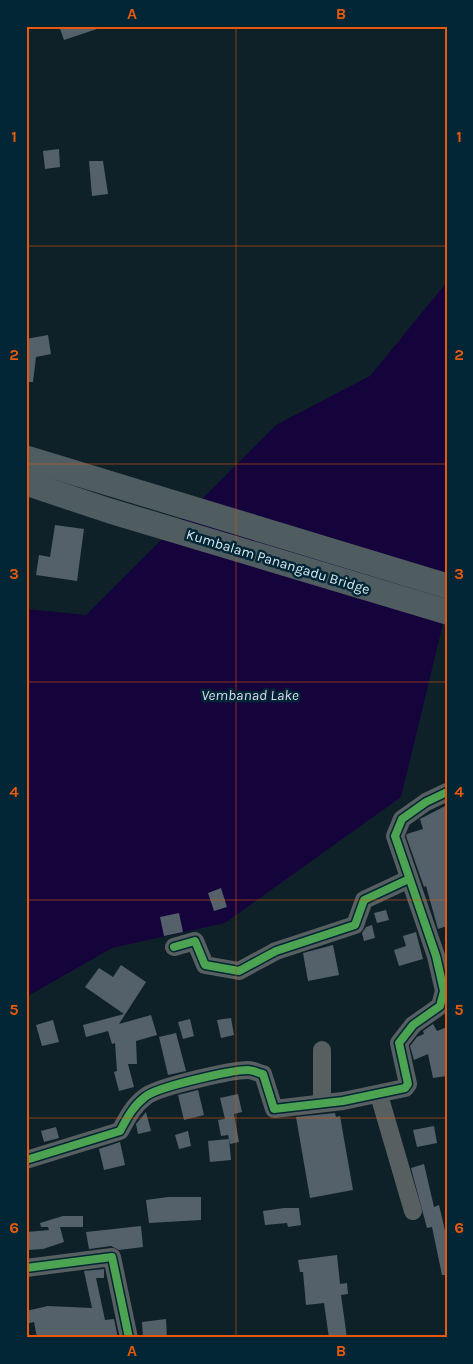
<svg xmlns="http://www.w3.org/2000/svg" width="473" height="1364" font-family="Karla,sans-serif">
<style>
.water{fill:#15033c}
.building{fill:#54616a}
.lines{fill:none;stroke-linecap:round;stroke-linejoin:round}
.minor{stroke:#575f61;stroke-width:18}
.highway{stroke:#4f5c60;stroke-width:25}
.cycleway-casing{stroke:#022635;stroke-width:11}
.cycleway{stroke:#4ca352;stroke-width:8}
.grid{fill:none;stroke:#e8590c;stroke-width:1;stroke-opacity:0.55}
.labels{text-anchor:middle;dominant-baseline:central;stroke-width:5;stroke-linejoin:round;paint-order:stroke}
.street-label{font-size:14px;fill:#d6e9f3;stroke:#022635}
.water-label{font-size:15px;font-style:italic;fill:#dcdbef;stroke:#022635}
.neatline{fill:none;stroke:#e8590c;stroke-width:2}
.grid-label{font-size:16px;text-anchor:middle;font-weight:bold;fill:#e8590c}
</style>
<rect width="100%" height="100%" fill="#0e2129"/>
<polygon class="water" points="447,282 447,607 401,797 225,923 112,948 26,997 26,609 86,615 276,425 370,376"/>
<g class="building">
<polygon points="59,26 100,26 100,28 64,40"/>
<polygon points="59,149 60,167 45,169 43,151"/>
<polygon points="89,161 103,161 108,194 92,196"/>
<polygon points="48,335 51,354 36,357 33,382 26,382 26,339"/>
<polygon points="55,525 84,529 77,581 36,575 39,555 50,557"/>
<polygon points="447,805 447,926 438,929 426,886 424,887 406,836 407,834 423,829 420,819"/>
<polygon points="221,888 227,907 214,911 208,893"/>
<polygon points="386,910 389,920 377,923 374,913"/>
<polygon points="179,913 183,932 164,936 160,917"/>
<polygon points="372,925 375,938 364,941 362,933 366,927"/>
<polygon points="416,932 423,959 399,966 394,950 406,946 403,936"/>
<polygon points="333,945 339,975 308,981 303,953"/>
<polygon points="121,965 146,982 119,1024 151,1015 157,1035 136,1041 137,1064 128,1064 134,1087 119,1091 114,1072 117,1071 115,1043 112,1044 108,1031 86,1037 83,1025 124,1014 85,987 99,968 113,977"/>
<polygon points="231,1018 234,1035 221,1038 217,1020"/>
<polygon points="190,1019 194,1036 183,1039 178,1022"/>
<polygon points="53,1020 59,1042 42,1046 36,1025"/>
<polygon points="433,1024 437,1031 447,1027 447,1076 433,1078 428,1054 414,1060 410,1046 417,1037 424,1034 423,1031"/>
<polygon points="176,1033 186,1071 168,1075 159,1037"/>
<polygon points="198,1090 204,1115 184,1120 178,1095"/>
<polygon points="238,1094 242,1112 234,1114 239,1142 230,1144 228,1135 221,1136 218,1120 225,1119 220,1098"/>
<polygon points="146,1112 151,1131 138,1134 136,1124"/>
<polygon points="335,1113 336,1117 340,1116 353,1190 310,1198 296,1117"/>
<polygon points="434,1126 437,1143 417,1147 413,1130"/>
<polygon points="56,1127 59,1138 44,1142 41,1131"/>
<polygon points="188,1131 191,1146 179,1149 175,1135"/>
<polygon points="229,1139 231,1160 210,1162 208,1141"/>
<polygon points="120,1142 125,1165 104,1170 99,1149"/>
<polygon points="424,1164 434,1207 439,1205 447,1239 447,1275 442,1275 432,1227 427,1228 411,1168"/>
<polygon points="168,1197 201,1197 201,1220 149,1223 146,1200"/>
<polygon points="284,1208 299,1208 301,1225 288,1227 287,1223 265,1225 263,1211"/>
<polygon points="63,1216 83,1216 83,1227 60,1227 64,1242 43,1249 28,1250 27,1232 49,1230 48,1227 41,1227 40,1223"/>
<polygon points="141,1226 143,1247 119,1250 111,1246 89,1249 86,1232"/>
<polygon points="337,1255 340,1284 347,1283 348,1294 341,1295 347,1338 329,1338 324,1303 306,1305 303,1272 300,1272 298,1260"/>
<polygon points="104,1269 104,1278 96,1278 105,1320 114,1319 118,1338 37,1338 34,1322 26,1324 26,1311 48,1306 92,1308 84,1271"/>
<polygon points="166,1319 167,1338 143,1338 142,1322"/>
</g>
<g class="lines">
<g class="minor">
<polyline points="174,947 195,941 205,965 239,971 276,951 355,925 364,900 409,879"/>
<polyline points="379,1095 413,1211"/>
<polyline points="322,1103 322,1050"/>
<path d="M26,1160L120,1131C127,1118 133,1106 145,1097C156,1087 232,1070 248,1070C253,1070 258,1073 263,1074L274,1109L343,1101L405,1088L408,1084L399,1043L413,1025L440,1006L444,991L436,956L395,836L402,819L426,802L447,792"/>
<polyline points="26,1268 112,1257 129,1338"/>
</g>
<g class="highway">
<polyline points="26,458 447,586"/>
<polyline points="26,483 110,511 447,612"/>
</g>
<g class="cycleway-casing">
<g id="cycleway">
<polyline points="174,947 195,941 205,965 239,971 276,951 355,925 364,900 409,879"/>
<path d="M26,1160L120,1131C127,1118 133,1106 145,1097C156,1087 232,1070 248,1070C253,1070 258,1073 263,1074L274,1109L343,1101L405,1088L408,1084L399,1043L413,1025L440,1006L444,991L436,956L395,836L402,819L426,802L447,792"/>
<polyline points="26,1268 112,1257 129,1338"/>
</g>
</g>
<use href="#cycleway" class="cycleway"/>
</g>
<path class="grid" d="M236,26V1338M26,246H447M26,464H447M26,682H447M26,900H447M26,1118H447"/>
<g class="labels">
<g class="street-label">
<text transform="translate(278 562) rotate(17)">Kumbalam Panangadu Bridge</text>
</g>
<g class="water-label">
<text x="250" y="695">Vembanad Lake</text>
</g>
</g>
<rect width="473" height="1364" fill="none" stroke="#022635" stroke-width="55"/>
<rect x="28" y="28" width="418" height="1308" class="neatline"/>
<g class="grid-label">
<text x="132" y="19">A</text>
<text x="341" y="19">B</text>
<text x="14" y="142">1</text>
<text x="459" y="142">1</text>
<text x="14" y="360">2</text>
<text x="459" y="360">2</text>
<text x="14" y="579">3</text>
<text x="459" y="579">3</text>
<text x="14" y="797">4</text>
<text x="459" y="797">4</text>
<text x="14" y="1015">5</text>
<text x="459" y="1015">5</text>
<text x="14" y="1233">6</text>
<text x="459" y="1233">6</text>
<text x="132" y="1356">A</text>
<text x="341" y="1356">B</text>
</g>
</svg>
